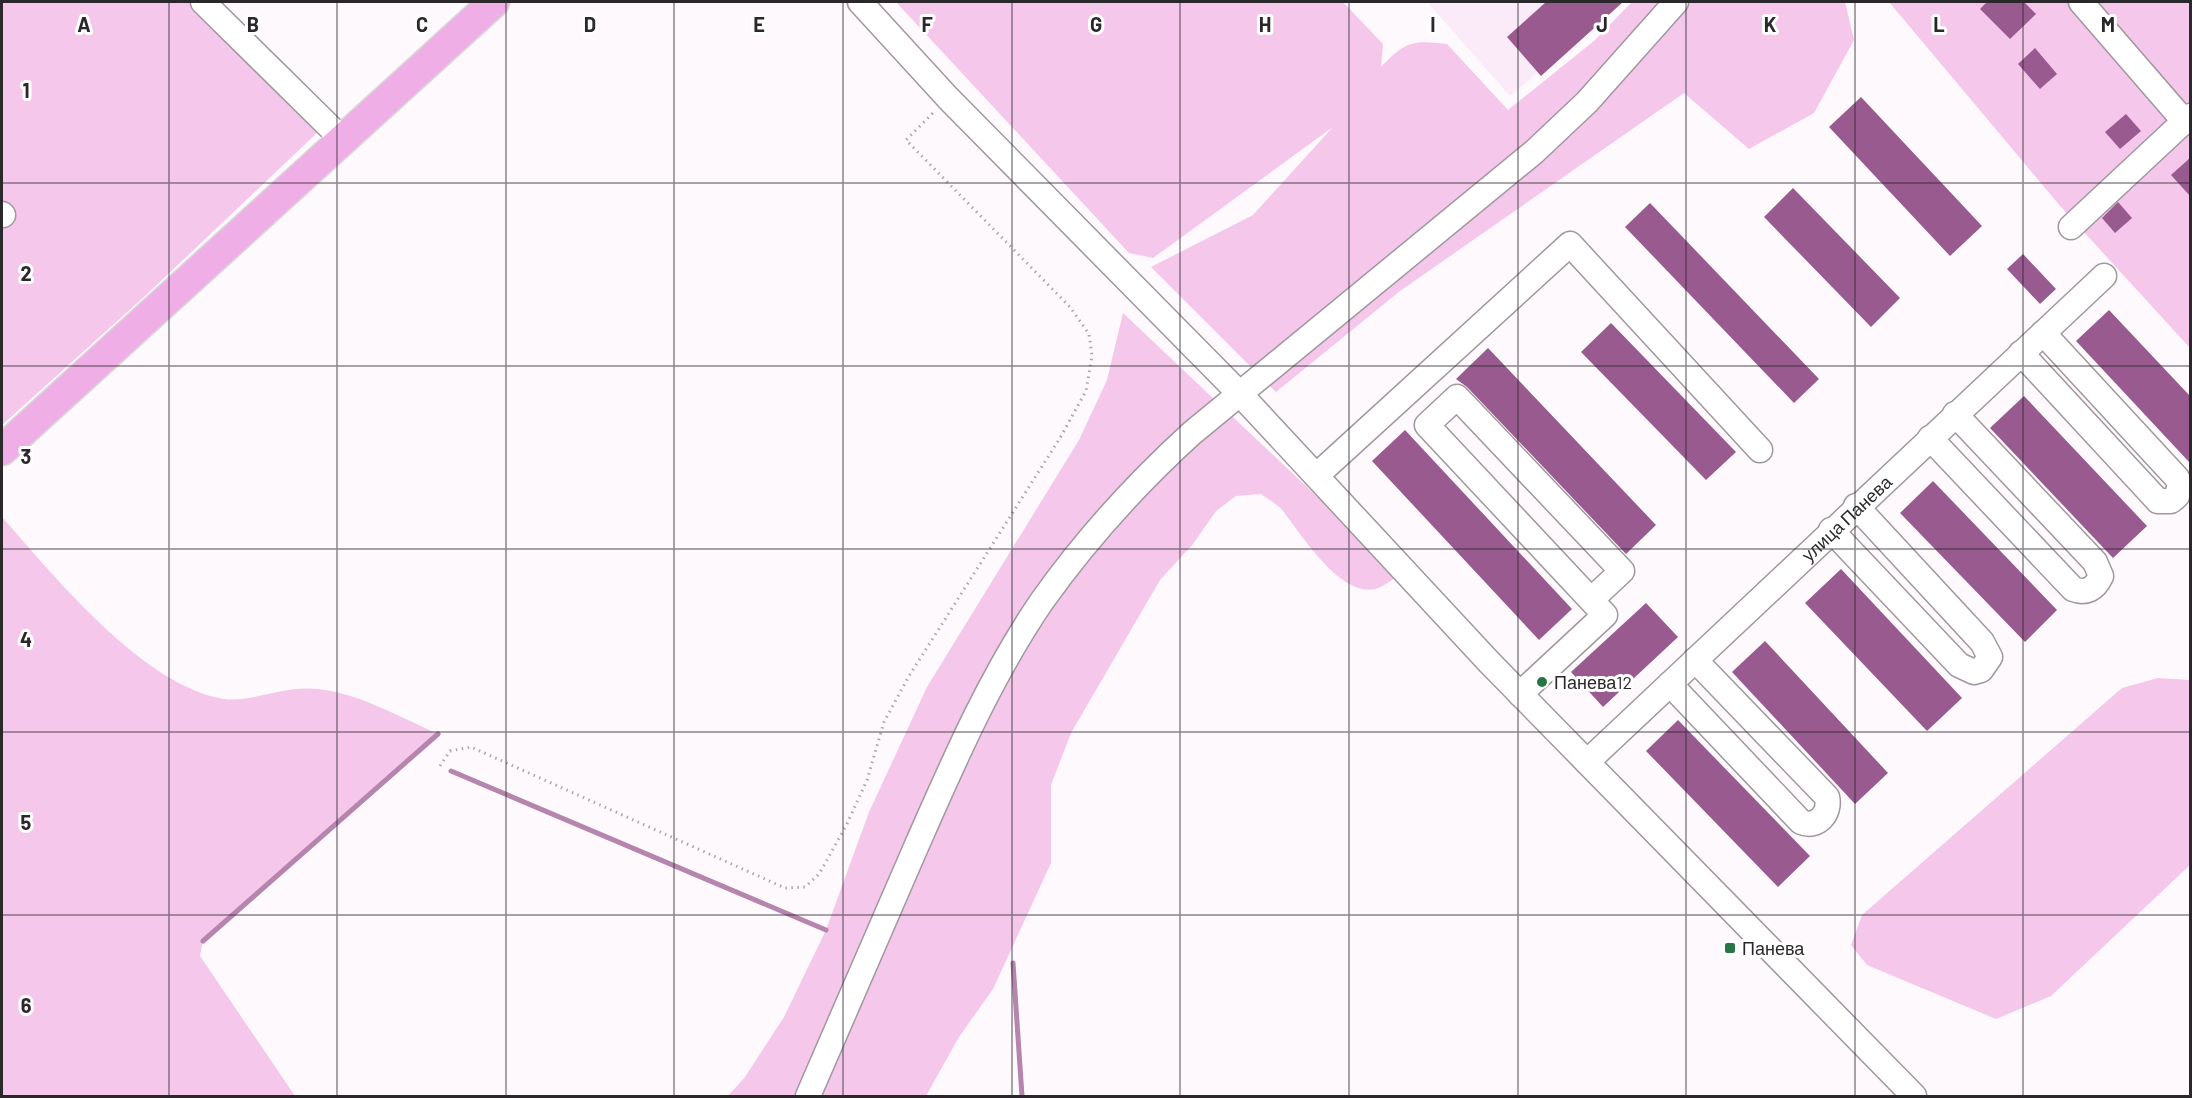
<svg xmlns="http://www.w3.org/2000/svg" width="2192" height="1098" font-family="Barlow,sans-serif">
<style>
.built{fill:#fbebf8}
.green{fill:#f4c7eb}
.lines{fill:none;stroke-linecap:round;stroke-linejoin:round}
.stream{stroke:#b685ae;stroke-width:5}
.building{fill:#995a8f}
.minor-casing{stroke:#a1989f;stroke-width:27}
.major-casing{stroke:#d9d8d9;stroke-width:33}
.path{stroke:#aca8ab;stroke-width:3;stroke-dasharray:1.5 4.5;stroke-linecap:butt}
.minor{stroke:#fff;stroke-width:24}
.major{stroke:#f0aee6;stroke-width:30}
.grid{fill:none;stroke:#2b282b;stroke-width:1.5;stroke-opacity:0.55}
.poi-dot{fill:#277545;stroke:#fff;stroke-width:2}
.labels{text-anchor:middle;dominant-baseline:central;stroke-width:6;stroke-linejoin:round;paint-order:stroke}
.street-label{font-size:18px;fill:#2b282b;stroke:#fff}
.poi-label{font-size:18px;fill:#2b282b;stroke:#fff;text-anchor:start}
.grid-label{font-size:20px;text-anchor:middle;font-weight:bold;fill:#2b282b;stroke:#fff;stroke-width:6;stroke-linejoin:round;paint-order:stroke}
</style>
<rect width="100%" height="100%" fill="#fef9fd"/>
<polygon class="built" points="1427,2 1619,2 1510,96"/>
<g class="green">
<polygon points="2,2 190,2 319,131 145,296 2,425"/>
<path d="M896,2H1343L1383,44L1381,67C1406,41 1412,40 1447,44L1508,110L1594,41L1632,2H1845L1854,40L1814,113L1749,149L1684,93L1400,291L1276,392L1151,267L1253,215L1333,127L1153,258L1129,253Z"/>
<polygon points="1889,2 2190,2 2190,348 2061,207"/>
<path d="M1123,313L1400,575C1392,579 1384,587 1375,589C1340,597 1301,534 1283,511C1277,504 1268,499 1261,494L1236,496L1216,511L1193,544L1160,580L1071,733L1051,785V863L993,989L959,1037L926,1096H728L745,1077L784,1017L826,930L869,812L927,687L1079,440L1107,380Z"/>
<path d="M2,517C54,576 143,686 224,699C248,702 272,691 296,689C344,684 395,715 438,734L203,941L200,956L295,1096H2Z"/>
<polygon points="2158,678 2190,680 2190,865 2051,996 1996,1019 1867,965 1851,945 1862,915 2122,688"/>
</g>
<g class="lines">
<g class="stream">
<polyline points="451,771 826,930"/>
<polyline points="203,941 438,734"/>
<polyline points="1013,963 1022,1096"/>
</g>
</g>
<g class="building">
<polygon points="1546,2 1623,2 1541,76 1507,37"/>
<polygon points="1987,2 2024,2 2036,14 2010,39 1980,9"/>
<polygon points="2035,48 2057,74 2040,89 2018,64"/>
<polygon points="1861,97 1982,226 1950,256 1829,127"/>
<polygon points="2126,114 2141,131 2120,149 2105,132"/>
<polygon points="2190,158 2190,196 2171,175"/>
<polygon points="1793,188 1900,298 1871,327 1764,217"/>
<polygon points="2118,202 2132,218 2115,233 2102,218"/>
<polygon points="1650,203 1819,379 1794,403 1625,227"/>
<polygon points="2023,254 2056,289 2040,304 2007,269"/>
<polygon points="2109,310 2190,396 2190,463 2076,341"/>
<polygon points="1611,323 1736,452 1706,480 1581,352"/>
<polygon points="1488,348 1656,525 1626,554 1467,387 1456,379"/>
<polygon points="2024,396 2147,526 2113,558 1990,428"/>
<polygon points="1405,430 1572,609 1539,640 1372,461"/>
<polygon points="1933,481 2057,610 2025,642 1900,513"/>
<polygon points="1841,569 1962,698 1927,731 1805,603"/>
<polygon points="1646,603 1678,637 1603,707 1571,672"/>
<polygon points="1765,641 1888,773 1855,804 1732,672"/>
<polygon points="1678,720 1810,856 1778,887 1646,751"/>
</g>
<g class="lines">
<g class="minor-casing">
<g id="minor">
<polyline points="203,2 342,139"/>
<polyline points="860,2 948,98 1240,394 1489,662 1914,1096"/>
<polyline points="2081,2 2184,121"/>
<polyline points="2,214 3,215"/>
<polyline points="2071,227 2190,116"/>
<polyline points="2021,353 2158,501 2171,501 2177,496 2180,484 2177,478 2043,333"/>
<path d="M1930,438L2073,589C2086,594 2095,589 2101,576L2095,562L1955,414"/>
<polyline points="1316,476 1570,244 1760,450"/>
<polyline points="1831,530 1959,665 1974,672 1981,670 1990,657 1982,642 1856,506"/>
<path d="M1670,684L1801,822C1817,829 1831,813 1827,797L1695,660"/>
<polyline points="1520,694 1605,615 1427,425 1457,397 1622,571 1591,600"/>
<path id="s1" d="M1587,762L2104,276"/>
<path d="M808,1096C844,1013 880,930 916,847C953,763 990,677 1042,601C1086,539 1136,484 1192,433L1534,152L1587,102L1676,2"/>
</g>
</g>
<g class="major-casing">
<polyline id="major" points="2,450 494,2"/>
</g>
<polyline class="path" points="440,766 450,751 471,747 785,888 805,887 819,874 846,826 867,780 884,722 909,676 1060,438 1086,391 1092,356 1089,334 1070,307 906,140 934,112"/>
<use href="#minor" class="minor"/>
<use href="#major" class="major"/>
</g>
<path class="grid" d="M169,2V1096M337,2V1096M506,2V1096M674,2V1096M843,2V1096M1012,2V1096M1180,2V1096M1349,2V1096M1518,2V1096M1686,2V1096M1855,2V1096M2023,2V1096M2,183H2190M2,366H2190M2,549H2190M2,732H2190M2,915H2190"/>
<g class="poi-dot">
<circle cx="1542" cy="682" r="6"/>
<rect x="1724" y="942" width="12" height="12" rx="3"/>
</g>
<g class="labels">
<g class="street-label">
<text stroke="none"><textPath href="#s1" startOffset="356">улица Панева</textPath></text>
</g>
<g class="poi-label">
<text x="1554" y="682">Панева12</text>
<text x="1742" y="948">Панева</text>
</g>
</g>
<g class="grid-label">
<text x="84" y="32">A</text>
<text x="253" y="32">B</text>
<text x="422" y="32">C</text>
<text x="590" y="32">D</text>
<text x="759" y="32">E</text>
<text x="927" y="32">F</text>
<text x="1096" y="32">G</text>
<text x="1265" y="32">H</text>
<text x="1433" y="32">I</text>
<text x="1602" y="32">J</text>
<text x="1770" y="32">K</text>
<text x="1939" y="32">L</text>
<text x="2108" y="32">M</text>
<text x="26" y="98">1</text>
<text x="26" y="281">2</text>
<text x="26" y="464">3</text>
<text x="26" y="647">4</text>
<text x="26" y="830">5</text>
<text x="26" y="1013">6</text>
</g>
<rect width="2192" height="1098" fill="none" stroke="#2b282b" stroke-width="6"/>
</svg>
